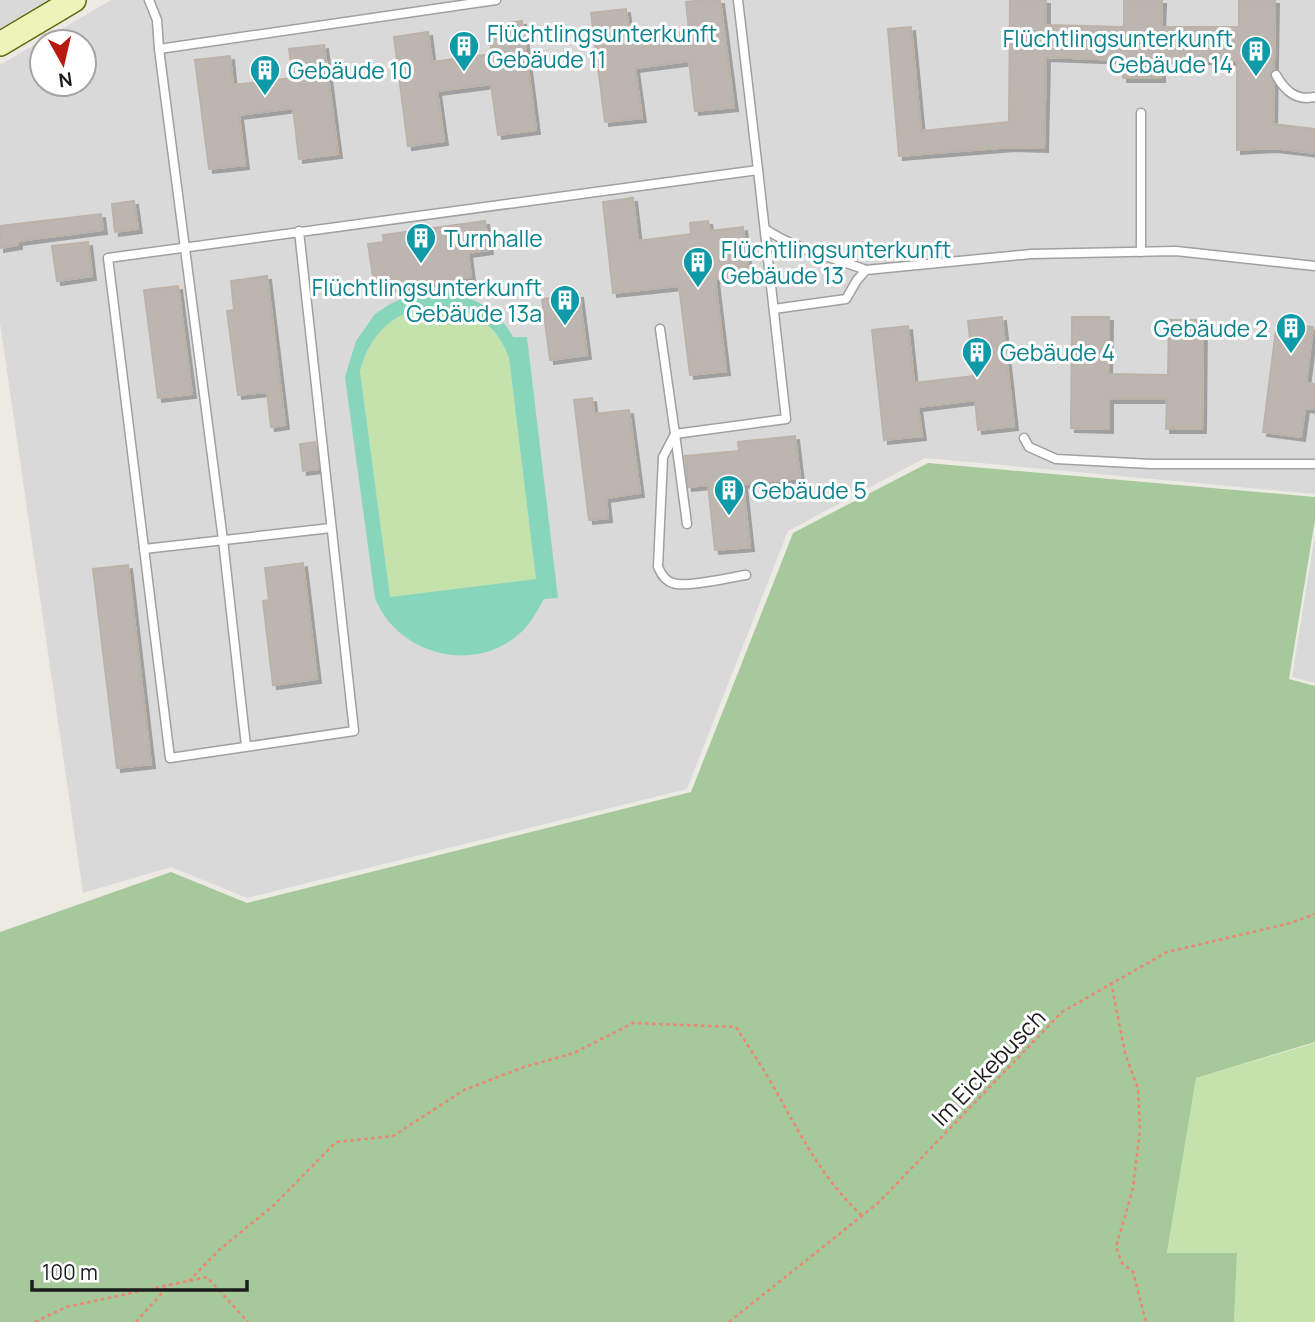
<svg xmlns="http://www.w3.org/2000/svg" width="1315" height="1322" font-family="Manrope,sans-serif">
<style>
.residential{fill:#dad9d9;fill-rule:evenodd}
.grass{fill:#c4e3ac}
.forest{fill:#a6c99b}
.pitch{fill:#87d6bc;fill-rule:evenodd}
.building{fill:#bdb6b0;stroke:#bdb2a7;stroke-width:2;filter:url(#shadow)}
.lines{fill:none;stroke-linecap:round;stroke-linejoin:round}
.lane-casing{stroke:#a0a0a0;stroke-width:11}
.secondary-casing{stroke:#5a690e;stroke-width:26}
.path{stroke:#ee8673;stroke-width:2.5;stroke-dasharray:3.5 3.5;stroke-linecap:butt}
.lane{stroke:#fff;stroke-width:8}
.secondary{stroke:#edf4ba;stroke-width:23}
.labels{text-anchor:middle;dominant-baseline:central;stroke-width:6;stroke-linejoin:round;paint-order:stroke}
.culture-label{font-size:23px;fill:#0d838f;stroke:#fff;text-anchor:start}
.street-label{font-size:23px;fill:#1c1c1c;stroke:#fff}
</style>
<defs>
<filter id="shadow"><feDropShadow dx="4" dy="4" stdDeviation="0" flood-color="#0004"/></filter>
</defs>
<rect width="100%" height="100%" fill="#edeae3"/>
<g class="residential">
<polygon points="0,0 64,0 0,45"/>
<path d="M111,0H1315V494L925,458L788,531L687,789L247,898L171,867L83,893L0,323V65ZM42,42H84V84H42Z"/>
<polygon points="1315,534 1315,683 1292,677"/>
</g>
<g class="grass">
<path d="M432,306C469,306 497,323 509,358L536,580L390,598L360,371C371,332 392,313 432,306Z"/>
<polygon points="1315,1043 1315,1322 1234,1322 1237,1253 1167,1254 1196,1078"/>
</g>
<polygon class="forest" points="928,463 1315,497 1315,520 1289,679 1315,686 1315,1042 1196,1078 1167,1253 1237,1253 1234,1322 0,1322 0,932 171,872 247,903 691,792 793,533"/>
<path class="pitch" d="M441,291C472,296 498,308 513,337H527L558,598L544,599C537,611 530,625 519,634C473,675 397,654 375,598L345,377L356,341L375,314L390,304L406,297L424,292ZM432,306C469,306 497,323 509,358L536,579L390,597L360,371C371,332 392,313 432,306Z"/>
<g class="building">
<polygon points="704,0 720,0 734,107 695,111 689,61 635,68 642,118 605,122 591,13 626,9 630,38 689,31 686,2"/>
<polygon points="1010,0 1046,0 1046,25 1124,27 1124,0 1162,0 1161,27 1239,27 1239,0 1275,0 1273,124 1315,129 1315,153 1274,148 1237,150 1237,61 1161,59 1161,78 1123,78 1123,60 1046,57 1044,148 1011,147 899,156 888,29 911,27 921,131 1009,122"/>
<polygon points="522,21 536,130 498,135 491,84 437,91 444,141 408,146 394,37 428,32 432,62 492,54 488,26"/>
<polygon points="324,45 338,154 299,159 293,108 239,115 245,165 209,169 195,60 230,56 233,85 293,78 289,49"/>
<polygon points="633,198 638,241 691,234 690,223 708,221 710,231 743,227 749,276 715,279 726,371 690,375 679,286 613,293 603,202"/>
<polygon points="134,201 138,229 115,232 112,204"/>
<polygon points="101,214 103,230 18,241 18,245 0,248 0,226"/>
<polygon points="485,221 489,250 468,253 471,277 375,290 368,244 384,242 383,235"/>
<polygon points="88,242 92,276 57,281 52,246"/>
<polygon points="267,276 285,425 271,427 267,392 238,395 227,311 234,310 231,281"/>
<polygon points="178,286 192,394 158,398 144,290"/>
<polygon points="579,294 587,355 550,360 542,299"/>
<polygon points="1002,317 1014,426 978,430 975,400 918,407 922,436 884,440 872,330 908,326 914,383 974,376 968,321"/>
<polygon points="1072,317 1109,317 1108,374 1168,375 1169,320 1203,320 1202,429 1166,429 1167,399 1109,399 1109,429 1071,428"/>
<polygon points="1277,322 1313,327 1306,383 1315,384 1315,409 1305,408 1301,437 1263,432"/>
<polygon points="592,398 594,414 629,410 640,493 606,498 608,518 589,520 574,400"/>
<polygon points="795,436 800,478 743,484 750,547 715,550 708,485 688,487 685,456 739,451 738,442"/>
<polygon points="315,442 319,469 303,471 300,444"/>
<polygon points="303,563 317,679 273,685 263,601 269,600 265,568"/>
<polygon points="128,565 151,764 117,768 93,569"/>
</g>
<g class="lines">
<g class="lane-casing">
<g id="lane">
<polyline points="149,0 157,20 159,49"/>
<path d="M1276,75C1285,91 1296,101 1315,97"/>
<path d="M765,229C795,249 832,257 866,270"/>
<polyline points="299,231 354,731 170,758 108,258 758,170 738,0"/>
<polyline points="1141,252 1141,113"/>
<polyline points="774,309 846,299 857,280 866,270 1031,254 1176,251 1315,266"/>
<polyline points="660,329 675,434 786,419 758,170"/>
<path d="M675,434L663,457L658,567C661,574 665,581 673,583C686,588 731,577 746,575"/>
<polyline points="675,434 687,524"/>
<polyline points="1024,438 1029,447 1056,459 1151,464 1315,464"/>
<polyline points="144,549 331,528"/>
<polyline points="246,746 223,540 159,49 496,0"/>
</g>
</g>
<g class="secondary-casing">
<polyline id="secondary" points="0,44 74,0"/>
</g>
<g class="path">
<polyline points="1111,982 1125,1053 1138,1089 1140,1129 1133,1188 1116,1247 1122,1263 1133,1272 1146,1322"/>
<path d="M189,1281L219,1250L274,1205L336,1142L393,1136L464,1090L524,1067L574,1053L633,1023L736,1027C748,1046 762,1066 773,1086C801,1135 820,1176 862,1216"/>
<polyline points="35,1322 66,1307 207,1277 248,1322"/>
<polyline points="136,1322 169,1285"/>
<polyline points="729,1322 878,1203 1062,1012 1167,952 1287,924 1315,914"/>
</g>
<use href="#lane" class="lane"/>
<use href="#secondary" class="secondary"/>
</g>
<defs>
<g id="building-pin" transform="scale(1.575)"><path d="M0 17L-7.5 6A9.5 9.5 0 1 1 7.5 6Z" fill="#0f9aa8" stroke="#fff"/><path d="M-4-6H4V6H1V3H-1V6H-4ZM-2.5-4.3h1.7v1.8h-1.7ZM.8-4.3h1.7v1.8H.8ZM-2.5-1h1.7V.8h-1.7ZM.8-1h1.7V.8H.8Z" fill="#fff"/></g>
</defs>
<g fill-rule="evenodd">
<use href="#building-pin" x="464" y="46"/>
<use href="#building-pin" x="1256" y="51"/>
<use href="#building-pin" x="265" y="70"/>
<use href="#building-pin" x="421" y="238"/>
<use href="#building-pin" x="698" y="262"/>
<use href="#building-pin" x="565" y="300"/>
<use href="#building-pin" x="1291" y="328"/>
<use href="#building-pin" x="977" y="352"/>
<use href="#building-pin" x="729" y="490"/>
</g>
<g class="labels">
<g class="culture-label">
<text x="487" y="33">Flüchtlingsunterkunft<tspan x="487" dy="26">Gebäude 11</tspan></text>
<text x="1233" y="38" text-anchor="end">Flüchtlingsunterkunft<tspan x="1233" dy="26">Gebäude 14</tspan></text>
<text x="288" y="70">Gebäude 10</text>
<text x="444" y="238">Turnhalle</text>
<text x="721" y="249">Flüchtlingsunterkunft<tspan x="721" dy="26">Gebäude 13</tspan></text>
<text x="542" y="287" text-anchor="end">Flüchtlingsunterkunft<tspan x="542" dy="26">Gebäude 13a</tspan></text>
<text x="1268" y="328" text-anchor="end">Gebäude 2</text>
<text x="1000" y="352">Gebäude 4</text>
<text x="752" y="490">Gebäude 5</text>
</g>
<g class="street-label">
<text transform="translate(988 1067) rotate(-46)">Im Eickebusch</text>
</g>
</g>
<g transform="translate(63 63) rotate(172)"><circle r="33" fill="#ffffff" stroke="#a4a4a4" stroke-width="2"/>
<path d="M0-5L12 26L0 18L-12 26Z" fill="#b81a10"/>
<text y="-10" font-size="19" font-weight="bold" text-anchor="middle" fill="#1c1c1c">N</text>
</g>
<path d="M32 1280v10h215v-10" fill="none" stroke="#1c1c1c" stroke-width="3.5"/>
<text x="42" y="1280" font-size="21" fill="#1c1c1c" stroke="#ffffff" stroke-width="5" paint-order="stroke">100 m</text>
</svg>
